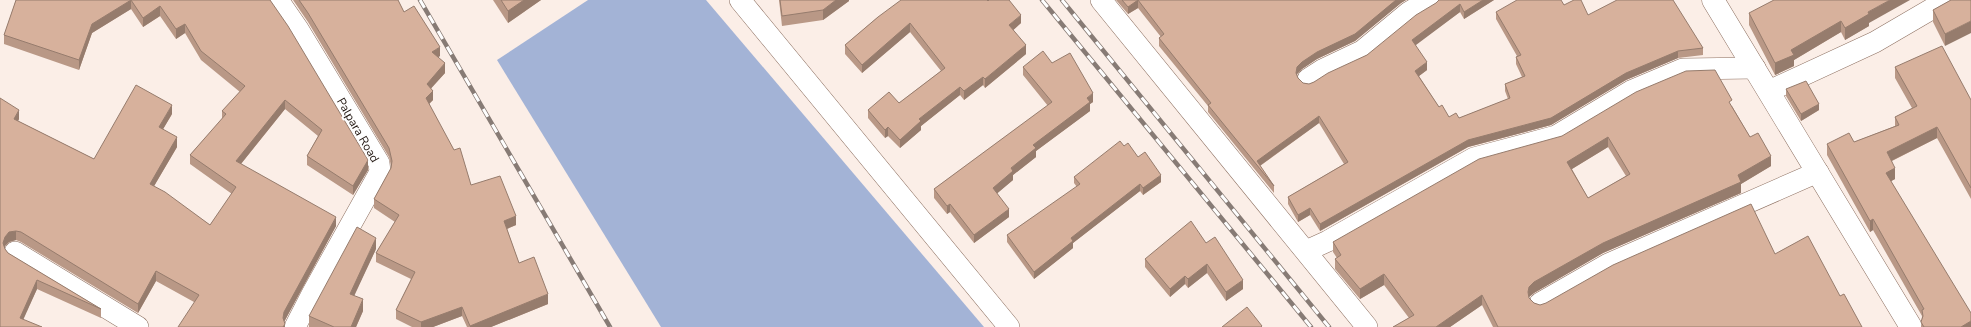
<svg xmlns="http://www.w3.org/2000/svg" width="1971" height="327" font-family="'Nunito Sans',sans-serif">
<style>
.water{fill:#a3b3d6}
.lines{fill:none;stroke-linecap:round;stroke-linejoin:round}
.street-casing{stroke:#8c6f60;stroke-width:22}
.secondary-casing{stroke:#8c6f60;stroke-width:23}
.street{stroke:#fff;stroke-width:21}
.secondary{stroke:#fff;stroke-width:22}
.rail-casing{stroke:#877b75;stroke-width:4.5}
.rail{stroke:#fefefe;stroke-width:3;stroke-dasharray:9;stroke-linecap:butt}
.wall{fill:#b99886;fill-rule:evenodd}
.shaded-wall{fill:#967c6d}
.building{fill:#d7b19c;stroke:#967c6d;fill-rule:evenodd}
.labels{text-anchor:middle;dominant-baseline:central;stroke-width:4;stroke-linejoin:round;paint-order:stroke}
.street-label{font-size:12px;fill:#211610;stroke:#fefefe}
</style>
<rect width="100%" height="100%" fill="#fbeee7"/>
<polygon class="water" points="588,0 706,0 984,327 661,327 497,60"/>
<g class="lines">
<g class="street-casing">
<g id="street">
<polyline points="278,0 298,29 379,163 380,172 313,292 295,327"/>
<polyline points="740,0 1009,327"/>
<polyline points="1101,0 1367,327"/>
<polyline points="1308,79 1322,70 1362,51 1409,12 1430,0"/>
<polyline points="1769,91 1875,42 1947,0"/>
<polyline points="1306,251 1328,241 1474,158 1556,136 1631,91 1683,69 1755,68"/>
<polyline points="15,252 138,327"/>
<polyline points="1540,303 1608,264 1818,172"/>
</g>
</g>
<g class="secondary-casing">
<polyline id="secondary" points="1713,0 1911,327"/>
</g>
<use href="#street" class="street"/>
<use href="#secondary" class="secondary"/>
<g class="rail-casing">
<g id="rail">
<polyline points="420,0 610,327"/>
<polyline points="1042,0 1311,327"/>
<polyline points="1062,0 1329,327"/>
</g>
</g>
<use href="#rail" class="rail"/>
</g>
<g class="wall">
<polygon points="16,0 270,0 368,170 353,195 307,165 307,156 318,136 285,109 241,164 336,226 284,322 285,327 194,302 156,281 138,313 21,242 16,240 9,242 5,246 5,249 8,253 101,309 101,318 37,289 23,319 0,327 0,98 19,119 18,121 94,159 172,114 163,129 177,147 154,186 210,225 232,194 190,164 190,155 222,119 222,111 240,92 201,60 185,33 176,39 160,16 143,27 131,9 92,33 79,70 4,44 4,35"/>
<polygon points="293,0 398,0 404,12 440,56 438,57 445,73 431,88 433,100 429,104 471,185 516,225 507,229 519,263 548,304 491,327 467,327 462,316 433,327 412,327 396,319 396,310 411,279 376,262 376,253 395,222 374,208 374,199 391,168 391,166 389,157 308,22"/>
<polygon points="493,0 541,0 508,23"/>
<polygon points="779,0 849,0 849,1 823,20 782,26"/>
<polygon points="1116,0 1406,0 1401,3 1355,41 1317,59 1302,69 1297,74 1298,78 1303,83 1309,84 1314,82 1367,55 1436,3 1494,0 1464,19 1460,12 1415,45 1427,70 1419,76 1439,107 1449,117 1459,118 1508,99 1505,91 1505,84 1522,77 1516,64 1516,57 1517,56 1496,19 1496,12 1564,5 1588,15 1703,48 1703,55 1678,58 1626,80 1551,125 1468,147 1320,231 1310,215 1298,222 1288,204 1288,197 1344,164 1319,123 1260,166 1274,186 1274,193 1208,112 1208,106 1159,46 1159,38 1161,37 1138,8 1128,14"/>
<polygon points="1951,0 1945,46 1933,22 1933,10"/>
<polygon points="1749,13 1869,23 1869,26 1845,40 1841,32 1794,60 1794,66 1775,75 1749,25"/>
<polygon points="878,17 1021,23 1013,30 1026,54 985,88 983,85 964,100 960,95 921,126 921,130 900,148 888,136 885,138 868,118 868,110 899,103 941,71 910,32 862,73 845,54 845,45"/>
<polygon points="1052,63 1093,102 1090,104 1090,111 1036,151 1036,157 1013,175 1013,180 997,193 1009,217 974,243 950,212 947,214 934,198 934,189 1048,106 1023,75 1023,67"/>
<polygon points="1895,67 1971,100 1971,199 1937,138 1892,161 1895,179 1891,181 1971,327 1921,327 1922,316 1873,230 1870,232 1827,155 1827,144 1854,142 1895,126 1895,117 1912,108 1895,78"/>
<polygon points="1786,89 1819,110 1801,121 1786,96"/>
<path d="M1732,106L1750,137L1771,166L1741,184V193L1603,253L1534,293L1529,297V298L1534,303L1540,305L1775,254L1840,296L1862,327H1493L1482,305L1450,327H1393L1409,318L1384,285L1360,299L1335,269V259L1337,258L1333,252V242L1562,136ZM1608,147L1626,176L1588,198L1572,169Z"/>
<polygon points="1124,146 1138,157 1161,182 1143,195 1140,191 1073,243 1073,248 1034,279 1007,242 1007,235 1077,187 1074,183 1074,177"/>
<polygon points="1206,243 1243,289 1226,301 1207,273 1188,288 1185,284 1170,297 1145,267 1145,259"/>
<polygon points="376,249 354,295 363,311 356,327 309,327 309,316"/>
</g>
<g class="shaded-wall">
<polygon points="131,0 131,9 92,33 79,70 79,60 92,24"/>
<polygon points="524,0 541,0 508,23 508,11"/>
<polygon points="836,0 849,0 849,1 823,20 823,10"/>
<polygon points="1138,0 1138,8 1128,14 1128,7"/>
<polygon points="1396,0 1406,0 1401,3 1355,41 1317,59 1302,69 1297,74 1296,80 1296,73 1297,67 1302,62"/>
<polygon points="1483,0 1494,0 1464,19 1464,12"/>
<polygon points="1890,0 1910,0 1869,23 1869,26 1845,40 1845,28 1868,12"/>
<polygon points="1460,4 1460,12 1412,48 1412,40"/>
<polygon points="160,6 160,16 143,27 143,18"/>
<polygon points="1021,15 1021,23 1009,34 1009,25"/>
<polygon points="1841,21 1841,32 1794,60 1794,66 1775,75 1775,63 1791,50"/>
<polygon points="1971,21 1971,33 1945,46 1945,34"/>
<polygon points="910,23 910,32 862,73 862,65"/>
<polygon points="185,24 185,33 176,39 176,29"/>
<polygon points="1026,45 1026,54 985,88 985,79"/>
<polygon points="440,47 440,56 432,61 432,52"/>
<polygon points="1678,51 1678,58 1626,80 1551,125 1468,147 1320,231 1320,224 1468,140"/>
<polygon points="1427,62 1427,70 1415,79 1415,71"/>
<polygon points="445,63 445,73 427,93 427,84"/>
<polygon points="983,77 983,85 964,100 964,91"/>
<polygon points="960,87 960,95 921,126 921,130 900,148 900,140 919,119"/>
<polygon points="433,91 433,100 426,107 426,98"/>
<polygon points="1093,93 1093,102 1090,104 1090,111 1036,151 1036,157 1013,175 1013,180 993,197 993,188 1033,145"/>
<polygon points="285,100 285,109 236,170 236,161"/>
<polygon points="1819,104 1819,110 1801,121 1801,114"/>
<polygon points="172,105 172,114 159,136 159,127"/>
<polygon points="19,110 19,119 14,128 14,119"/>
<polygon points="1319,116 1319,123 1258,167 1257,161"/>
<polygon points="888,127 888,136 885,138 885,130"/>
<polygon points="1937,127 1937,138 1887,163 1887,152"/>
<polygon points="177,137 177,147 150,193 150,184"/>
<polygon points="1608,137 1608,147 1567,172 1567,162"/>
<polygon points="1771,156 1771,166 1741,184 1741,193 1603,253 1534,293 1529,297 1528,292 1529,287 1534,282 1603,243 1738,175"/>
<polygon points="368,160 368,170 353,195 353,186"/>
<polygon points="1895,168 1895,179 1886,184 1886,173"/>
<polygon points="1161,175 1161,182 1143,195 1143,188"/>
<polygon points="1140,184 1140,191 1073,243 1073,248 1034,279 1034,272 1071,238"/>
<polygon points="950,204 950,212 947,214 947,206"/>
<polygon points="1310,208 1310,215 1298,222 1298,215"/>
<polygon points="1009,209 1009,217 974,243 974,235"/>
<polygon points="516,216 516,225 504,230 504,221"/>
<polygon points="336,217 336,226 284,322 285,327 283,327 283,318 284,312"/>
<polygon points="1873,219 1873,230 1870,232 1870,221"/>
<polygon points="16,231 16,240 9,242 5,246 3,252 3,243 5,237 9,232"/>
<polygon points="376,238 376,249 350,305 350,294"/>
<polygon points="1207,264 1207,273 1188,288 1188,279"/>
<polygon points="156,271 156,281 138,313 138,304"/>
<polygon points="1384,274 1384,285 1360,299 1360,289"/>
<polygon points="1185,276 1185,284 1170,297 1170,289"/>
<polygon points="37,280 37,289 20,327 20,318"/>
<polygon points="1243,280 1243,289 1226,301 1226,292"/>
<polygon points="548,294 548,304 491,327 470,327 470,326"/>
<polygon points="1482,295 1482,305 1450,327 1436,327"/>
<polygon points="363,299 363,311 356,327 351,327"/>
<polygon points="462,307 462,316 433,327 421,327 421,322"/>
<polygon points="1971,321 1971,327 1961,327"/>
</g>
<g class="building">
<polygon points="16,0 270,0 288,26 368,160 353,186 307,156 322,130 285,100 236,161 336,217 284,312 283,318 285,324 283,327 178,327 199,295 156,271 138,304 21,232 16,231 9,232 5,237 3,243 5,249 8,253 101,309 37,280 20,318 42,327 0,327 0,98 19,110 14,119 94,159 136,85 172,105 159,127 177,137 150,184 165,192 210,225 236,187 190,155 226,114 222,111 245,86 201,51 185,24 176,29 160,6 143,18 131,0 92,24 79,60 4,35"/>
<polygon points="299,0 398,0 404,12 414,6 440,47 432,52 445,63 427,84 433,91 426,98 454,150 460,148 471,185 500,176 516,216 504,221 519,263 534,257 548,294 470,326 462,307 421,322 396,310 415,272 376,253 399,215 374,199 391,168 392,161 389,148 308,13"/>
<polygon points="501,0 524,0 508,11"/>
<polygon points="780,0 836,0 823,10 782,16"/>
<polygon points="901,0 987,0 988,1 989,0 1009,0 1021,15 1009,25 1026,45 985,79 983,77 964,91 960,87 919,119 921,121 900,140 888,127 885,130 868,110 889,92 899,103 945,68 910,23 862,65 845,45 878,17"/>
<polygon points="1122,0 1396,0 1355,34 1317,52 1302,62 1297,67 1296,73 1298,78 1303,83 1309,84 1314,82 1328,73 1367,55 1416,15 1436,3 1439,0 1483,0 1464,12 1460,4 1412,40 1427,62 1415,71 1439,107 1442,105 1449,117 1456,113 1459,118 1510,98 1505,84 1525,76 1516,57 1521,55 1496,12 1517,0 1561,0 1564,5 1574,0 1581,0 1588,15 1617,0 1673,0 1703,48 1678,51 1626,73 1551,118 1468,140 1320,224 1310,208 1298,215 1288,197 1348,162 1319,116 1257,161 1274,186 1208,105 1211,103 1159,38 1164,34 1138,0 1128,7"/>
<polygon points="1774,0 1890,0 1868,12 1869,14 1845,28 1841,21 1791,50 1794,55 1775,63 1749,13"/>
<polygon points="1951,0 1971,0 1971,21 1945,34 1933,10"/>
<polygon points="1942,46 1971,100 1971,188 1937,127 1887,152 1895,168 1886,173 1971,313 1971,321 1961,327 1924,327 1921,322 1923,316 1922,310 1924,309 1873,219 1870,221 1827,144 1849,133 1854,142 1899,125 1895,117 1917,106 1895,67"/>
<polygon points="1043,51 1052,63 1070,53 1093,93 1087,98 1090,102 1033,145 1036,148 1011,168 1013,171 993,188 1009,209 974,235 950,204 947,206 934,189 1052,102 1023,67"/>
<path d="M1715,70L1732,100L1729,102L1750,137L1758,133L1771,156L1738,175L1741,182L1603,243L1534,282L1529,287L1528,292L1529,298L1534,303L1540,305L1546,303L1613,265L1751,204L1775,254L1808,236L1840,296L1844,294L1862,327H1498L1482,295L1436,327H1393L1414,315L1384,274L1360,289L1335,259L1341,255L1333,242L1479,159L1562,136L1636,92L1686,71ZM1608,137L1630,174L1588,198L1567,162Z"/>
<polygon points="1806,81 1819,104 1801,114 1786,89"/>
<polygon points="1120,141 1124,146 1128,143 1138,157 1145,152 1161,175 1143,188 1140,184 1071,238 1073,241 1034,272 1007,235 1080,184 1074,177"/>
<polygon points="1191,221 1206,243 1215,237 1243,280 1226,292 1207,264 1188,279 1185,276 1170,289 1145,259"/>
<polygon points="357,227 376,238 350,294 363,299 351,327 334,327 309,316"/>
<polygon points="1247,307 1262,326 1261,327 1222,327"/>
</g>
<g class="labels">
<g class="street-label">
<text transform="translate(358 130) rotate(60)">Palpara Road</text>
</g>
</g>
</svg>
